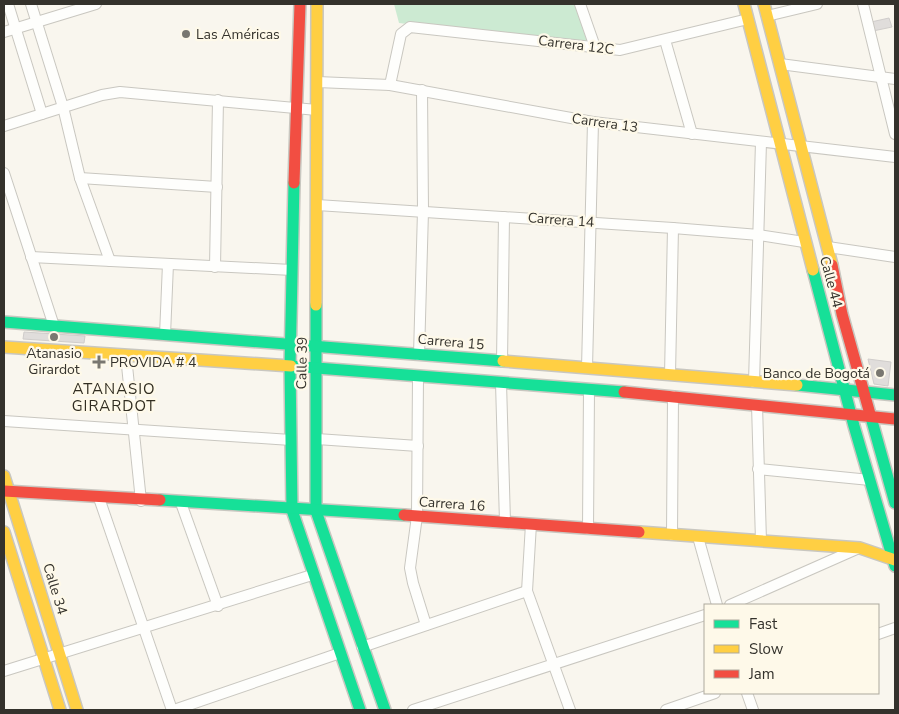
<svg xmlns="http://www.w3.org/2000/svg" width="899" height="714" font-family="'Nunito Sans',sans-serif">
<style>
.green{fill:#ccead2}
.building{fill:#e0dddb;stroke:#d0cdcb}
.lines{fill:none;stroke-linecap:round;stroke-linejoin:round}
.street-casing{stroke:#c9c7c0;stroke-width:12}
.fast-casing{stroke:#c9c7c0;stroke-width:14}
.slow-casing{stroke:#c9c7c0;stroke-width:14}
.jam-casing{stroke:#c9c7c0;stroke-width:14}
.street{stroke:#fefefc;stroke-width:10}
.fast{stroke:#16e098;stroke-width:11}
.slow{stroke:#ffcf43;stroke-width:11}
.jam{stroke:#f24e42;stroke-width:11}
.poi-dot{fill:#797770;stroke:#fef9e9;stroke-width:2}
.labels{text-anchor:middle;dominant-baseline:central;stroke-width:4.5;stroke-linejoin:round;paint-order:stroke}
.poi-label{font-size:14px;fill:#34322c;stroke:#fef9e9;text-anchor:start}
.street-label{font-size:14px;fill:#34322c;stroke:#fef9e9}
.neighbourhood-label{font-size:15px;letter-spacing:1px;fill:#312d21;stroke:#fef9e9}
</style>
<rect width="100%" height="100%" fill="#f9f6ee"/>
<polygon class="green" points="394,4 581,4 595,47 399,23"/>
<g class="building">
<polygon points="889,18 892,27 873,31 871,22"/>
<polygon points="24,332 85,336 84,343 23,339"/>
<polygon points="868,359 891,362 888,386 874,384"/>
</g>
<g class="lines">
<g class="street-casing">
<g id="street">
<polyline points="8,4 42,114"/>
<polyline points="31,4 63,107 80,178 110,261"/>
<polyline points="580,4 595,47"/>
<polyline points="863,4 895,134"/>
<polyline points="767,16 817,4"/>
<polyline points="4,32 96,4"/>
<polyline points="665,40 692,134"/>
<polyline points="780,64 895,79"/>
<polyline points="317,82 390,85 593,122 895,157"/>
<polyline points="390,85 401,34 410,27 620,50 748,19"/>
<polyline points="4,126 102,95 120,92 317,110"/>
<polyline points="4,173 54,326"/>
<polyline points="80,178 217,187"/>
<polyline points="317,205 673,228 759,235 804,242"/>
<polyline points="828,247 895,257"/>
<polyline points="31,257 292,270"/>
<polyline points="215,267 218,100"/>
<polyline points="165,335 168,264"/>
<polyline points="419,355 423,211 422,90"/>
<polyline points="126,356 141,501"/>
<polyline points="502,362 504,217"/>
<polyline points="587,368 593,122"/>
<polyline points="670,375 673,228"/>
<polyline points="418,376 417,516 410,568 413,583 426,625"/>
<polyline points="754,382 761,142"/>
<polyline points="501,383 505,522"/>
<polyline points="757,405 761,541"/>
<polyline points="4,421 291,440"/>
<polyline points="317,439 418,446"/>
<polyline points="758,469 870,480"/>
<polyline points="99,498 172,710"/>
<polyline points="181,503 218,606"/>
<polyline points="531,524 527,591 570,710"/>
<polyline points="588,529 589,390"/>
<polyline points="672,535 673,396"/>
<polyline points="698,537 717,605"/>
<polyline points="730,605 859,548"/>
<polyline points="878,634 895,628"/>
<polyline points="362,647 527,591"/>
<polyline points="4,671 312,575"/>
<polyline points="747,693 753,710"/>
<polyline points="174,710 340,653"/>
<polyline points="413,710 705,615"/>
<polyline points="666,710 715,693"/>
</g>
</g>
<g class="fast-casing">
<g id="fast">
<polyline points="294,183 290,366 292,510 360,710"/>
<polyline points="813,270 854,426 895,566"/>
<polyline points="316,305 316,511 385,710"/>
<polyline points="4,322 503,361"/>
<polyline points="291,366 624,392"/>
<polyline points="797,385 895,395"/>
<polyline points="870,414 895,503"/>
<polyline points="160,500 404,515"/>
</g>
</g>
<g class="slow-casing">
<g id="slow">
<polyline points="744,4 813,270"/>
<polyline points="764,4 832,265"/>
<polyline points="316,305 317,4"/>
<polyline points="4,347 291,366"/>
<polyline points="503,361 797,385"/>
<polyline points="4,476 77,710"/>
<polyline points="4,532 60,710"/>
<polyline points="639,532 860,548 895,560"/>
</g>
</g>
<g class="jam-casing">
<g id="jam">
<polyline points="294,183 300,4"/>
<polyline points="832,265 842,314 870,414"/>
<polyline points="624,392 895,419"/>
<polyline points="4,491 160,500"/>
<polyline points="404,515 639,532"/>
</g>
</g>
<use href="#street" class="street"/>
<use href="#fast" class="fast"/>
<use href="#slow" class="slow"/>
<use href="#jam" class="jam"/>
</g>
<g class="poi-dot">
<circle cx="186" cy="34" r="5"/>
<circle cx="54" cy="337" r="5"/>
<path d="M96.5 354.5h5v5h5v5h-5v5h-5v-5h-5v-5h5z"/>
<circle cx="880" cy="373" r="5"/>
</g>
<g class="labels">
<g class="poi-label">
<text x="196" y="34">Las Américas</text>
<text x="54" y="353" text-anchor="middle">Atanasio<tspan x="54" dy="16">Girardot</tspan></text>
<text x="110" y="362">PROVIDA # 4</text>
<text x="870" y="373" text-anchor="end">Banco de Bogotá</text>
</g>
<g class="street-label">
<text transform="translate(576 45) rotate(7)">Carrera 12C</text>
<text transform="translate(605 123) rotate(8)">Carrera 13</text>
<text transform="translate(561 220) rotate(4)">Carrera 14</text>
<text transform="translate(831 282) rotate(75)">Calle 44</text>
<text transform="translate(451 342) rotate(5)">Carrera 15</text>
<text transform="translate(302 363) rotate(-89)">Calle 39</text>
<text transform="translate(452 504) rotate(4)">Carrera 16</text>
<text transform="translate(55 589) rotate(73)">Calle 34</text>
</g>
<g class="neighbourhood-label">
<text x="114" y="389">ATANASIO<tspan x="114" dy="17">GIRARDOT</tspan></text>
</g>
</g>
<rect width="899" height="714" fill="none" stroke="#34322c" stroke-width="10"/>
<rect x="704" y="604" width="175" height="90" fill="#fef9e9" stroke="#ada99d"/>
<rect x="714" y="620" width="25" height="8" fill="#16e098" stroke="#ada99d"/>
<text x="749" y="629" font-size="15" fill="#34322c">Fast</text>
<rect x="714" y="645" width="25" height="8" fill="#ffcf43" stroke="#ada99d"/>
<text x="749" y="654" font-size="15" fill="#34322c">Slow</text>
<rect x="714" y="670" width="25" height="8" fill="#f24e42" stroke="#ada99d"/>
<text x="749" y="679" font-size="15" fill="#34322c">Jam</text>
</svg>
